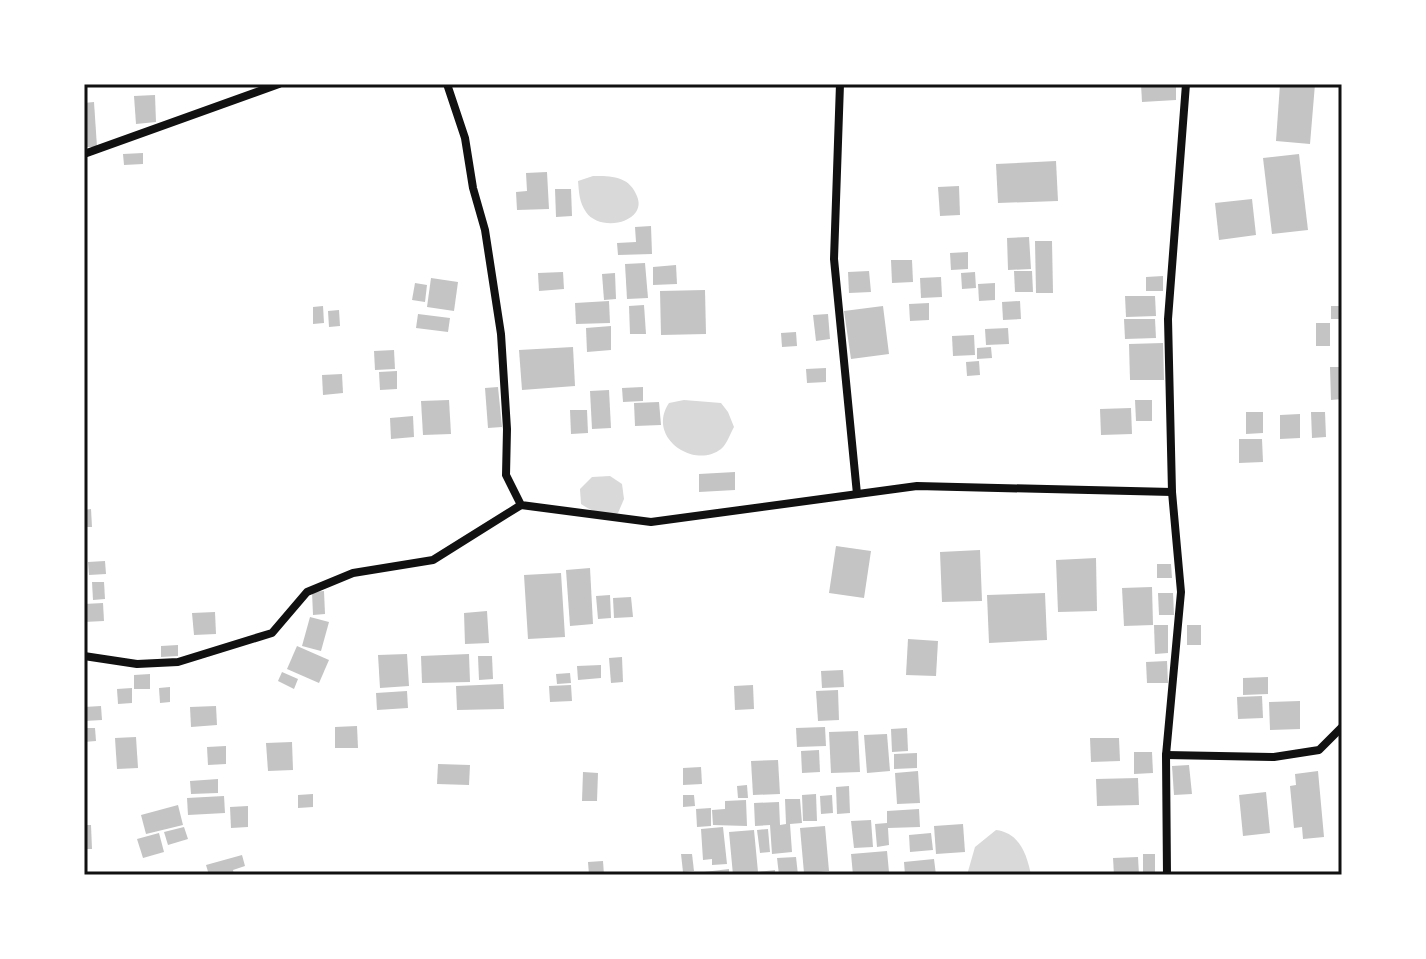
<svg xmlns="http://www.w3.org/2000/svg" width="1426" height="959" font-family="'Asap Condensed',sans-serif">
<style>
.water{fill:#d9d9d9}
.building{fill:#c4c4c4}
.lines{fill:none;stroke-linecap:round;stroke-linejoin:round}
.minor{stroke:#111;stroke-width:8}
.neatline{fill:none;stroke:#111;stroke-width:3}
</style>
<rect width="100%" height="100%" fill="#fff"/>
<g class="water">
<path d="M593,176C611,176 628,176 636,194C639,200 640,206 636,212C625,227 596,227 586,212C579,202 579,192 578,181Z"/>
<path d="M684,400L721,403L728,412L734,427C730,434 727,444 721,449C694,470 646,437 669,403Z"/>
<path d="M610,476L622,484L624,499L618,513C606,518 591,511 581,504L580,489L592,477Z"/>
<path d="M996,830C1020,833 1027,855 1031,875H967L975,847Z"/>
</g>
<g class="building">
<polygon points="1141,84 1176,84 1176,100 1142,102"/>
<polygon points="1280,84 1315,84 1310,144 1276,141"/>
<polygon points="155,95 156,122 136,124 134,96"/>
<polygon points="94,102 97,147 84,147 84,103"/>
<polygon points="143,153 143,164 124,165 123,154"/>
<polygon points="1299,154 1308,230 1272,234 1263,158"/>
<polygon points="1056,161 1058,201 998,203 996,164"/>
<polygon points="547,172 549,209 517,210 516,192 527,191 526,173"/>
<polygon points="959,186 960,215 940,216 938,187"/>
<polygon points="555,189 571,189 572,216 556,217"/>
<polygon points="1252,199 1256,235 1219,240 1215,203"/>
<polygon points="651,226 652,254 618,255 617,243 636,242 635,227"/>
<polygon points="1029,237 1031,269 1008,270 1007,238"/>
<polygon points="1035,241 1052,241 1053,293 1036,293"/>
<polygon points="968,252 968,269 951,270 950,253"/>
<polygon points="891,260 912,260 913,282 892,283"/>
<polygon points="645,263 648,298 627,299 625,264"/>
<polygon points="676,265 677,284 653,285 653,267"/>
<polygon points="869,271 871,292 849,293 848,272"/>
<polygon points="1014,271 1032,271 1033,292 1015,292"/>
<polygon points="563,272 564,289 539,291 538,273"/>
<polygon points="975,272 976,288 962,289 961,273"/>
<polygon points="615,273 616,299 604,300 602,274"/>
<polygon points="1163,276 1163,291 1146,291 1146,277"/>
<polygon points="941,277 942,297 921,298 920,278"/>
<polygon points="431,278 458,282 454,311 427,307"/>
<polygon points="415,283 427,285 425,302 412,300"/>
<polygon points="995,283 995,300 979,301 978,284"/>
<polygon points="705,290 706,334 661,335 660,291"/>
<polygon points="1125,296 1155,296 1156,316 1126,317"/>
<polygon points="609,301 610,323 576,324 575,303"/>
<polygon points="1020,301 1021,319 1003,320 1002,302"/>
<polygon points="929,303 929,320 910,321 909,304"/>
<polygon points="644,305 646,334 630,334 629,306"/>
<polygon points="323,306 324,323 313,324 313,307"/>
<polygon points="883,306 889,354 851,359 844,311"/>
<rect x="1331" y="306" width="11" height="13"/>
<polygon points="339,310 340,326 329,327 328,311"/>
<polygon points="418,314 450,318 448,332 416,328"/>
<polygon points="828,314 830,339 816,341 813,315"/>
<polygon points="1124,319 1155,319 1156,338 1125,339"/>
<rect x="1316" y="323" width="14" height="23"/>
<polygon points="611,326 611,350 587,352 586,328"/>
<polygon points="1008,328 1009,344 986,345 985,329"/>
<polygon points="796,332 797,346 782,347 781,333"/>
<polygon points="974,335 975,355 953,356 952,336"/>
<polygon points="1163,343 1164,380 1130,380 1129,344"/>
<polygon points="573,347 575,386 522,390 519,350"/>
<polygon points="991,347 992,358 977,359 977,348"/>
<polygon points="394,350 395,369 375,370 374,351"/>
<polygon points="979,361 980,375 967,376 966,362"/>
<polygon points="1330,367 1342,367 1342,399 1331,400"/>
<polygon points="826,368 826,382 807,383 806,369"/>
<polygon points="397,371 397,389 380,390 379,372"/>
<polygon points="342,374 343,393 323,395 322,375"/>
<polygon points="498,387 502,427 488,428 485,388"/>
<polygon points="643,387 643,401 623,402 622,388"/>
<polygon points="609,390 611,428 592,429 590,391"/>
<polygon points="449,400 451,434 423,435 421,401"/>
<polygon points="1135,400 1152,400 1152,421 1136,421"/>
<polygon points="659,402 661,425 635,426 634,403"/>
<polygon points="1131,408 1132,434 1101,435 1100,409"/>
<polygon points="570,410 587,410 588,433 571,434"/>
<polygon points="1246,412 1263,412 1263,433 1246,434"/>
<polygon points="1311,412 1325,412 1326,437 1312,438"/>
<polygon points="1300,414 1300,438 1280,439 1280,415"/>
<polygon points="413,416 414,437 391,439 390,418"/>
<polygon points="1239,439 1262,439 1263,462 1239,463"/>
<polygon points="735,472 735,490 699,492 699,474"/>
<polygon points="91,509 92,527 84,527 84,510"/>
<polygon points="836,546 871,551 864,598 829,593"/>
<polygon points="980,550 982,601 942,602 940,552"/>
<polygon points="1096,558 1097,611 1058,612 1056,560"/>
<polygon points="105,561 106,574 89,575 88,562"/>
<polygon points="1157,564 1171,564 1172,578 1157,578"/>
<polygon points="590,568 593,624 570,626 566,570"/>
<polygon points="561,573 565,637 528,639 524,575"/>
<polygon points="92,582 104,582 105,599 93,600"/>
<polygon points="1152,587 1153,625 1124,626 1122,588"/>
<polygon points="324,591 325,614 313,615 312,592"/>
<polygon points="1045,593 1047,640 989,643 987,595"/>
<polygon points="1158,593 1173,593 1174,615 1159,615"/>
<polygon points="610,595 611,618 598,619 596,596"/>
<polygon points="631,597 633,617 614,618 613,598"/>
<polygon points="103,603 104,621 84,622 84,604"/>
<polygon points="487,611 489,643 465,644 464,613"/>
<polygon points="215,612 216,634 194,635 192,613"/>
<polygon points="310,617 329,622 321,651 302,646"/>
<polygon points="1154,625 1168,625 1168,653 1155,654"/>
<rect x="1187" y="625" width="14" height="20"/>
<polygon points="908,639 938,641 936,676 906,675"/>
<polygon points="178,645 178,656 161,657 161,646"/>
<polygon points="297,646 329,660 319,683 287,669"/>
<polygon points="407,654 409,686 380,688 378,655"/>
<polygon points="469,654 470,682 422,683 421,656"/>
<polygon points="478,656 492,656 493,679 479,680"/>
<polygon points="622,657 623,682 611,683 609,658"/>
<polygon points="1167,661 1168,683 1147,683 1146,662"/>
<polygon points="601,665 601,678 578,680 577,666"/>
<polygon points="843,670 844,687 822,688 821,671"/>
<polygon points="282,672 298,679 294,689 278,681"/>
<polygon points="570,673 571,683 557,684 556,674"/>
<polygon points="150,674 150,689 134,689 134,675"/>
<polygon points="1268,677 1268,694 1243,695 1243,678"/>
<polygon points="503,684 504,709 457,710 456,686"/>
<polygon points="571,685 572,701 550,702 549,686"/>
<polygon points="753,685 754,709 735,710 734,686"/>
<polygon points="170,687 170,702 160,703 159,688"/>
<polygon points="132,688 132,703 118,704 117,689"/>
<polygon points="838,690 839,720 818,721 816,691"/>
<polygon points="407,691 408,708 377,710 376,693"/>
<polygon points="1262,696 1263,718 1238,719 1237,697"/>
<polygon points="1300,701 1300,729 1270,730 1269,702"/>
<polygon points="101,706 102,720 85,721 84,707"/>
<polygon points="216,706 217,725 191,727 190,707"/>
<polygon points="357,726 358,748 335,748 335,727"/>
<polygon points="825,727 826,746 797,747 796,728"/>
<polygon points="84,728 95,728 96,741 84,742"/>
<polygon points="907,728 908,751 892,752 891,729"/>
<polygon points="858,731 860,772 831,773 829,732"/>
<polygon points="887,734 890,771 867,773 864,735"/>
<polygon points="136,737 138,768 117,769 115,738"/>
<polygon points="1090,738 1119,738 1120,761 1091,762"/>
<polygon points="292,742 293,770 268,771 266,743"/>
<polygon points="226,746 226,764 208,765 207,747"/>
<polygon points="819,750 820,772 802,773 801,751"/>
<polygon points="1134,752 1152,752 1153,773 1134,774"/>
<polygon points="917,753 917,768 894,769 894,754"/>
<polygon points="778,760 780,794 753,795 751,761"/>
<polygon points="438,764 470,765 469,785 437,784"/>
<polygon points="1189,765 1192,794 1174,795 1172,766"/>
<polygon points="701,767 702,784 683,785 683,768"/>
<polygon points="918,771 920,803 897,804 895,773"/>
<polygon points="1318,771 1324,837 1303,839 1302,827 1294,828 1290,786 1296,785 1295,774"/>
<polygon points="583,772 598,773 597,801 582,801"/>
<polygon points="1138,778 1139,805 1097,806 1096,779"/>
<polygon points="218,779 218,793 191,794 190,781"/>
<polygon points="747,785 748,798 738,798 737,786"/>
<polygon points="849,786 850,813 837,814 836,787"/>
<polygon points="1266,792 1270,833 1243,836 1239,795"/>
<polygon points="313,794 313,807 298,808 298,795"/>
<polygon points="816,794 817,821 803,821 802,795"/>
<polygon points="683,795 694,795 695,806 683,807"/>
<polygon points="832,795 833,813 821,814 820,796"/>
<polygon points="224,796 225,813 188,815 187,798"/>
<polygon points="785,799 800,799 802,823 790,824 792,852 772,854 770,825 755,826 754,803 779,802 780,825 786,824"/>
<polygon points="746,800 747,826 713,825 712,810 725,809 725,801"/>
<polygon points="178,805 183,825 146,834 141,815"/>
<polygon points="248,806 248,827 231,828 230,807"/>
<polygon points="711,808 711,826 697,827 696,809"/>
<polygon points="919,809 920,827 888,828 889,845 877,847 875,824 887,823 887,811"/>
<polygon points="871,820 873,847 854,848 851,821"/>
<polygon points="963,824 965,852 936,854 934,826"/>
<polygon points="84,825 91,825 92,849 84,849"/>
<polygon points="825,826 829,871 804,873 800,828"/>
<polygon points="184,827 188,839 168,845 164,832"/>
<polygon points="723,827 727,864 712,865 712,859 703,860 701,829"/>
<polygon points="768,829 770,852 760,853 757,830"/>
<polygon points="754,830 758,872 775,870 775,875 733,875 729,832"/>
<polygon points="159,833 164,852 143,858 137,839"/>
<polygon points="931,833 933,850 910,852 909,835"/>
<polygon points="887,851 889,872 853,875 851,854"/>
<polygon points="681,854 692,854 694,871 683,872"/>
<rect x="1143" y="854" width="12" height="21"/>
<polygon points="242,855 245,866 233,870 234,875 209,875 206,865"/>
<polygon points="796,857 798,875 779,875 777,858"/>
<polygon points="1138,857 1139,875 1114,875 1113,858"/>
<polygon points="934,859 936,875 905,875 904,862"/>
<polygon points="603,861 604,875 589,875 588,862"/>
<polygon points="729,869 729,875 704,875 704,872"/>
</g>
<g class="lines">
<g class="minor">
<polyline points="447,84 465,138 473,188 485,230 501,334 507,429 506,475 521,505 651,522 917,486 1172,492"/>
<polyline points="840,84 834,259 857,494"/>
<polyline points="84,154 279,84"/>
<polyline points="84,656 137,664 178,662 272,633 307,592 353,573 433,560 521,505"/>
<polyline points="1166,755 1274,757 1319,750 1342,727"/>
<polyline points="1167,875 1166,755 1181,592 1172,492 1168,319 1186,84"/>
</g>
</g>
<rect width="1426" height="959" fill="none" stroke="#ffffff" stroke-width="172"/>
<rect x="86" y="86" width="1254" height="787" class="neatline"/>
</svg>
